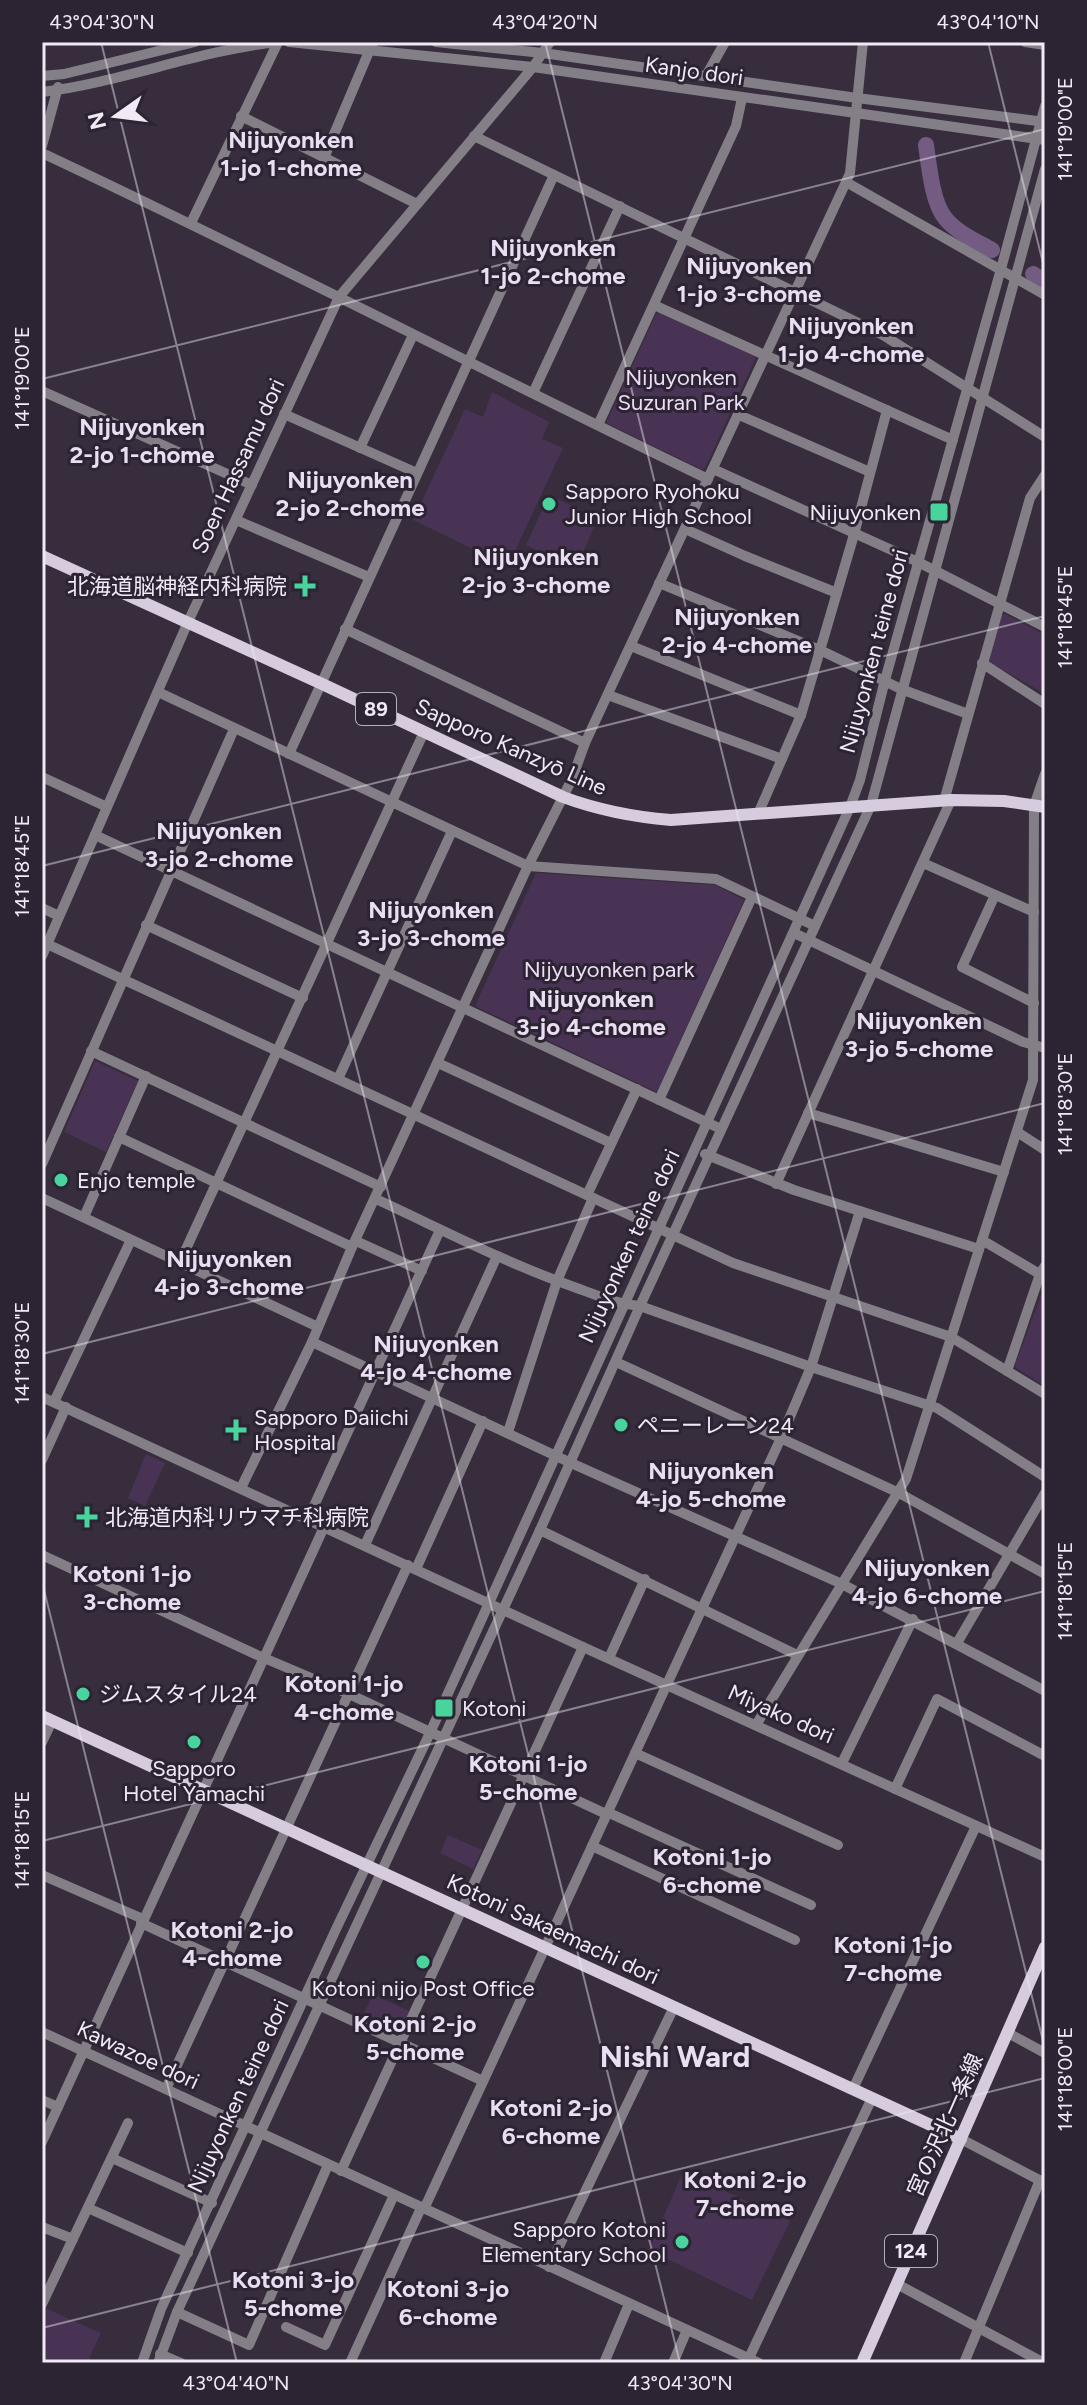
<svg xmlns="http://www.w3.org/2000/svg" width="1087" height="2405" font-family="Figtree,'Noto Sans JP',sans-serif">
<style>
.green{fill:#493355}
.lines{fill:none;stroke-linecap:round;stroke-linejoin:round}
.river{stroke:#745b82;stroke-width:16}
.minor{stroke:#847f87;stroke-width:10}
.major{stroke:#d7ccdd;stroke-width:12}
.ticks{fill:none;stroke:#f1eaf5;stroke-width:2;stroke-opacity:0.45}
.poi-dot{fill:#49d49d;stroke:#2d2433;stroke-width:3}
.labels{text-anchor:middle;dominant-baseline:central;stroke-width:6;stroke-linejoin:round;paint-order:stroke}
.shield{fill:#2d2433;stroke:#b6afbb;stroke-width:2}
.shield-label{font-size:20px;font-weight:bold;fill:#f1eaf5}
.street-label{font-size:22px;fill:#f1eaf5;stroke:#2d2433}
.park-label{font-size:22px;fill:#edddf7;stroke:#2d2433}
.poi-label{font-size:22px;fill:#f1eaf5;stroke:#2d2433;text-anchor:start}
.neighbourhood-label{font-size:24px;font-weight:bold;fill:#eadef2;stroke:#2d2433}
.district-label{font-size:30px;font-weight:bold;fill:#eadef2;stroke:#2d2433}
.neatline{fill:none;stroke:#f1eaf5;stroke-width:3}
.ticks-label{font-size:20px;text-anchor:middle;fill:#f1eaf5}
</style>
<rect width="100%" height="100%" fill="#372d3d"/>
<g class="green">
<polygon points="660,313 756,357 705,468 701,469 606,423 656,314"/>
<polygon points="492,392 549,422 542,439 563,448 508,566 413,520 465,409 483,417"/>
<polygon points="549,495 598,518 576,568 526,545"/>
<polygon points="1005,614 1045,635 1045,694 991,663 989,659 1001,616"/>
<polygon points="536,873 715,885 744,900 657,1092 477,1007 476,1004"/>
<polygon points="95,1061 138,1081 106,1152 64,1132"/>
<polygon points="1045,1285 1045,1386 1016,1368 1015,1365"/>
<polygon points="146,1454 165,1463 145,1506 128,1498"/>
<polygon points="448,1835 482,1850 473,1869 440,1853"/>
<polygon points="373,1994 409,2011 398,2034 362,2017"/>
<polygon points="683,2172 790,2221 752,2300 649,2250"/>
<polygon points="45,2308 101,2333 89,2358 95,2363 42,2363 42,2316"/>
</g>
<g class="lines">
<g class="river">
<path d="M926,145C929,165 932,202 945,218C956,232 976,241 992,250"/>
<polyline points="1033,274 1045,282"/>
</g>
<g class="minor">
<polyline points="289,42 533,67 1045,140"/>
<polyline points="436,42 543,53 857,98 1045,122"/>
<polyline points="1025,42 1045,45"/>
<polyline points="42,76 64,74 195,42"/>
<polyline points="706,76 725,42"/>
<path d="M42,92C122,82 197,51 277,42"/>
<polyline points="241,116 417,204"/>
<polyline points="474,136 883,335 1045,437"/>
<polyline points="42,146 58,87"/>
<path d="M42,153C266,258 485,372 708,479"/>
<polyline points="324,158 373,42"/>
<polyline points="846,182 1045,295"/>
<polyline points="191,223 278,42"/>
<polyline points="654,305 953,440"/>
<polyline points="42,391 252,485"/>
<polyline points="533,393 620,206"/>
<polyline points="284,414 417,473"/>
<polyline points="739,415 870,472"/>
<polyline points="598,425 736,126 742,98"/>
<polyline points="360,448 413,335"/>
<polyline points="713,469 918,562 1045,627"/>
<polyline points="236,520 369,577"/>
<polyline points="685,529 745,556 837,593"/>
<polyline points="659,583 820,650 901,689 968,714"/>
<polyline points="345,629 585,743"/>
<polyline points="631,646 801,715"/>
<polyline points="982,663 1045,704"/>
<polyline points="158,692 528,866 716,879 815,926"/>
<polyline points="608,695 782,759"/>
<polyline points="289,754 554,175"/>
<polyline points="42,777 107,807"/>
<polyline points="944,801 1030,498 1045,475"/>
<polyline points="758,814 801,715 853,538 887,410"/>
<polyline points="95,835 721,1129"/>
<polyline points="923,863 1034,912"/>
<polyline points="995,895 962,967 1034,1003"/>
<polyline points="42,908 59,916"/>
<polyline points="146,925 303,998"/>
<polyline points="794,933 1023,1042 1045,1048"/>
<polyline points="47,944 733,1263 951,1337 1045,1394"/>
<polyline points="42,956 188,622 339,297 533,67 550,42"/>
<polyline points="91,1051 381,1187"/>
<polyline points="438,1063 611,1143"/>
<polyline points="338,1079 452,831"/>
<polyline points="659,1100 752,897"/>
<polyline points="808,1113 1004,1172"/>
<polyline points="1017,1132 1045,1150"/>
<polyline points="119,1137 352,1247"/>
<polyline points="705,1154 794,1190 979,1249"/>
<polyline points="42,1164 234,729"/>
<polyline points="776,1184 951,800"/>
<polyline points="587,1195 637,1089"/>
<polyline points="42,1198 318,1327"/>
<path d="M376,1199C441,1229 506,1263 574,1287C596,1295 617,1304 640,1306L811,1367L937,1408L1045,1477"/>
<polyline points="84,1217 146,1076"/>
<polyline points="982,1240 1043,1276"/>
<polyline points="356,1241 422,1271"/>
<polyline points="180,1262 424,732"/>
<polyline points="312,1342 571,1463 842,1584 1045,1691"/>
<polyline points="616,1362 899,1493 1045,1574"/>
<polyline points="1007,1371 1040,1274 1045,1266"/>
<polyline points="42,1397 583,1647 1045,1857"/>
<polyline points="54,1402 131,1240"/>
<polyline points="508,1432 557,1281 593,1198"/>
<polyline points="42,1460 66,1407"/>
<polyline points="241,1488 312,1342 352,1247 528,866 572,779 585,743 846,182 850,173 863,42"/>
<polyline points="308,1519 440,1230"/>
<polyline points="540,1530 797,1655"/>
<polyline points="365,1545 497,1256"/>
<polyline points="42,1555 257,1655 349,1694 606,1814"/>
<polyline points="416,1569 483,1421"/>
<polyline points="957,1643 1045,1493"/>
<polyline points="609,1658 645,1579"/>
<polyline points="756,1725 906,1479 1033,1080 1034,806 1045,774"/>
<polyline points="42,1742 52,1721"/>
<polyline points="635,1753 838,1845"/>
<polyline points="842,1763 913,1619"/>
<polyline points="895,1789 937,1699 1045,1756"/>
<polyline points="607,1812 811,1905"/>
<polyline points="592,1846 795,1940"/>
<polyline points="42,1875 143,1919"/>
<polyline points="141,1923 483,2081"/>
<polyline points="42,2032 759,2363"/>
<polyline points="1008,2033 1045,2053"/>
<polyline points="166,2089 408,1565"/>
<polyline points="853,2089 976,1826"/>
<polyline points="42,2100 58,2107"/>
<polyline points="961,2139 1043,2182"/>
<polyline points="42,2142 324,1527"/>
<polyline points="112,2158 212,2203"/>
<polyline points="341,2171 583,1647"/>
<polyline points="88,2208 188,2253"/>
<polyline points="424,2209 781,1438 811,1367 860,1211"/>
<polyline points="42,2227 73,2239"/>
<polyline points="549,2267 674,2007"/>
<polyline points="897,2284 1044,2363"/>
<polyline points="42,2304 128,2123"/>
<polyline points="177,2312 249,2345 328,2165"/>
<polyline points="286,2327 325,2345 394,2195"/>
<polyline points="160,2354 181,2363"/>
<polyline points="749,2358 872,2098"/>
<polyline points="142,2363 161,2309 337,1927 430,1733 850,807 860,780 885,680 1001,269 1045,106"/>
<polyline points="158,2363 177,2312 540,1530 640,1306 871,805 1045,169"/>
<polyline points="350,2363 421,2208"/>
<polyline points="604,2363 629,2304"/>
<polyline points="673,2363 687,2330"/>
<polyline points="964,2363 1040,2180"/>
</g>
<g class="major">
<path d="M42,556L320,683L563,797C598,810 634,817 671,820L951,800L1004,801L1045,807"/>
<polyline points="42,1716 961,2139"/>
<polyline points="862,2363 1045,1947"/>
</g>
</g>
<path class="ticks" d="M101,42L680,2363M545,42L1045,2049M988,42L1045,271M42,379L1045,129M42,866L1045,616M42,1354L1045,1103M42,1582L237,2363M42,1841L1045,1591M42,2328L1045,2078"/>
<g class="poi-dot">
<circle cx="549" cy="504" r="8"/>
<rect x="929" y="502" width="20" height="20" rx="4"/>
<path d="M301 574h8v8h8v8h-8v8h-8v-8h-8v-8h8z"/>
<circle cx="61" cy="1180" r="8"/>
<circle cx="621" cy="1425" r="8"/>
<path d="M232 1418h8v8h8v8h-8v8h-8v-8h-8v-8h8z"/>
<path d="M83 1505h8v8h8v8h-8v8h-8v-8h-8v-8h8z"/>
<circle cx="83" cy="1694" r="8"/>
<rect x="434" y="1698" width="20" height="20" rx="4"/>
<circle cx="194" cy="1742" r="8"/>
<circle cx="423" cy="1962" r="8"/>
<circle cx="682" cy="2242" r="8"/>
</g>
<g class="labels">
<g class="shield">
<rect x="356" y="693" width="40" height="32" rx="6"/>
<rect x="885" y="2235" width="52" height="32" rx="6"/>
</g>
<g class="shield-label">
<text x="376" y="709">89</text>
<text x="911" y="2251">124</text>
</g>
<g class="street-label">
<text transform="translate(694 71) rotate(8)">Kanjo dori</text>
<text transform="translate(238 466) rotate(-65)">Soen Hassamu dori</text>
<text transform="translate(874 651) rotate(-75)">Nijuyonken teine dori</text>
<text transform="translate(511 747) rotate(24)">Sapporo Kanzyō Line</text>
<text transform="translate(629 1246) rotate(-65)">Nijuyonken teine dori</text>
<text transform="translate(781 1714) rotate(24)">Miyako dori</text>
<text transform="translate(553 1929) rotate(25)">Kotoni Sakaemachi dori</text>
<text transform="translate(138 2055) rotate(25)">Kawazoe dori</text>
<text transform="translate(238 2096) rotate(-65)">Nijuyonken teine dori</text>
<text transform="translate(945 2125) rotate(-66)">宮の沢北一条線</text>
</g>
<g class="park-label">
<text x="681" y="377">Nijuyonken<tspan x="681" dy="25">Suzuran Park</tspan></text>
<text x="609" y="969">Nijyuyonken park</text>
</g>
<g class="poi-label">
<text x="565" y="491">Sapporo Ryohoku<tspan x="565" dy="25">Junior High School</tspan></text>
<text x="921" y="512" text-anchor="end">Nijuyonken</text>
<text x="287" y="586" text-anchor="end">北海道脳神経内科病院</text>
<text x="77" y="1180">Enjo temple</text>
<text x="254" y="1417">Sapporo Daiichi<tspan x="254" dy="25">Hospital</tspan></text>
<text x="637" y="1425">ペニーレーン24</text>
<text x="105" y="1517">北海道内科リウマチ科病院</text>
<text x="99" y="1694">ジムスタイル24</text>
<text x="462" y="1708">Kotoni</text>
<text x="194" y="1768" text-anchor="middle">Sapporo<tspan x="194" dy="25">Hotel Yamachi</tspan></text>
<text x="423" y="1988" text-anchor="middle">Kotoni nijo Post Office</text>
<text x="666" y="2229" text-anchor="end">Sapporo Kotoni<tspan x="666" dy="25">Elementary School</tspan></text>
</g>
<g class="neighbourhood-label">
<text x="291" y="139">Nijuyonken<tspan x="291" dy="28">1-jo 1-chome</tspan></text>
<text x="553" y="247">Nijuyonken<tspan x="553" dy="28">1-jo 2-chome</tspan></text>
<text x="749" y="265">Nijuyonken<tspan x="749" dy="28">1-jo 3-chome</tspan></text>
<text x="851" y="325">Nijuyonken<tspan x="851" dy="28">1-jo 4-chome</tspan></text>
<text x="142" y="426">Nijuyonken<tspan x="142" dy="28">2-jo 1-chome</tspan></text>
<text x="350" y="479">Nijuyonken<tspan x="350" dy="28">2-jo 2-chome</tspan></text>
<text x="536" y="556">Nijuyonken<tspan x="536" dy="28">2-jo 3-chome</tspan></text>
<text x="737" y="616">Nijuyonken<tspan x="737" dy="28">2-jo 4-chome</tspan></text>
<text x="219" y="830">Nijuyonken<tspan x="219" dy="28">3-jo 2-chome</tspan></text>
<text x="431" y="909">Nijuyonken<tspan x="431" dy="28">3-jo 3-chome</tspan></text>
<text x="591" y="998">Nijuyonken<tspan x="591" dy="28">3-jo 4-chome</tspan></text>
<text x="919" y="1020">Nijuyonken<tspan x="919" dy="28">3-jo 5-chome</tspan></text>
<text x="229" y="1258">Nijuyonken<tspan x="229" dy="28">4-jo 3-chome</tspan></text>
<text x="436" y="1343">Nijuyonken<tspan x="436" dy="28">4-jo 4-chome</tspan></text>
<text x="711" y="1470">Nijuyonken<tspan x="711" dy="28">4-jo 5-chome</tspan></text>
<text x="927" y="1567">Nijuyonken<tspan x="927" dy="28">4-jo 6-chome</tspan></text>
<text x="132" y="1573">Kotoni 1-jo<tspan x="132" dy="28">3-chome</tspan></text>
<text x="344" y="1683">Kotoni 1-jo<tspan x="344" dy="28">4-chome</tspan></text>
<text x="528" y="1763">Kotoni 1-jo<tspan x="528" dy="28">5-chome</tspan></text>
<text x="712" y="1856">Kotoni 1-jo<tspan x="712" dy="28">6-chome</tspan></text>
<text x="232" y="1929">Kotoni 2-jo<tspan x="232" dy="28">4-chome</tspan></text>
<text x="893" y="1944">Kotoni 1-jo<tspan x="893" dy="28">7-chome</tspan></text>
<text x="415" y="2023">Kotoni 2-jo<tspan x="415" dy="28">5-chome</tspan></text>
<text x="551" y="2107">Kotoni 2-jo<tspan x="551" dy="28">6-chome</tspan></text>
<text x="745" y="2179">Kotoni 2-jo<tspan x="745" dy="28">7-chome</tspan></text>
<text x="293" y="2279">Kotoni 3-jo<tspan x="293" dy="28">5-chome</tspan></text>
<text x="448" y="2288">Kotoni 3-jo<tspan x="448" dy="28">6-chome</tspan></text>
</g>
<g class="district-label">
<text x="675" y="2056">Nishi Ward</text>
</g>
</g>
<rect width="1087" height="2405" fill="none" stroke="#2d2433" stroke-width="88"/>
<g transform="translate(116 116) rotate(256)" stroke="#2d2433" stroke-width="6" paint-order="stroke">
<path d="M0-6L14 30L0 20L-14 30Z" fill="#f1eaf5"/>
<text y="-12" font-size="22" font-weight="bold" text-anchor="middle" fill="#f1eaf5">N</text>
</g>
<rect x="44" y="44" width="999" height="2317" class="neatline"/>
<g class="ticks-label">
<text x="102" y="29">43°04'30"N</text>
<text x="545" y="29">43°04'20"N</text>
<text x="988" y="29">43°04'10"N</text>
<text transform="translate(1065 129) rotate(-90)" y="7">141°19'00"E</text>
<text transform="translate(22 378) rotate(-90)" y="7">141°19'00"E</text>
<text transform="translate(1065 617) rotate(-90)" y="7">141°18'45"E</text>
<text transform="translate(22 866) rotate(-90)" y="7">141°18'45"E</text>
<text transform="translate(1065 1104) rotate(-90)" y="7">141°18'30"E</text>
<text transform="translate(22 1353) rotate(-90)" y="7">141°18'30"E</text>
<text transform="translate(1065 1591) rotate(-90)" y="7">141°18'15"E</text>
<text transform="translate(22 1840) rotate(-90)" y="7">141°18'15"E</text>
<text transform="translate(1065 2079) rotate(-90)" y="7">141°18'00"E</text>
<text x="236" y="2390">43°04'40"N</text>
<text x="680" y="2390">43°04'30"N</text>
</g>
</svg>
